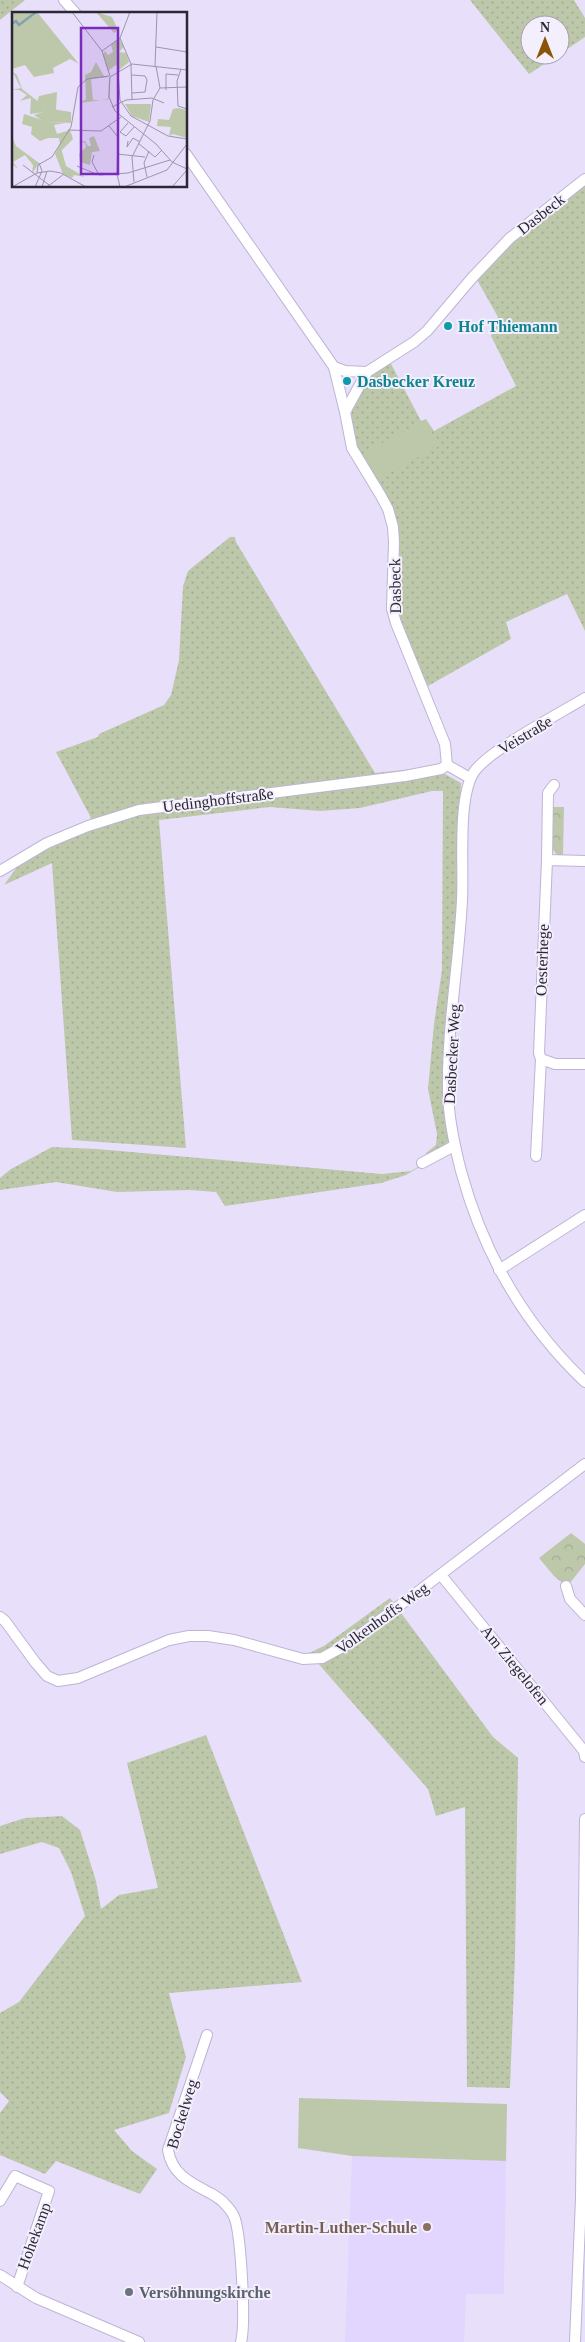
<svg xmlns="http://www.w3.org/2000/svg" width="585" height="2342" font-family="Georgia,serif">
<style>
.built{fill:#e2d5fe}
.grass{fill:url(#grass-dots)}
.park{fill:url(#park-crowns)}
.pitch{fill:#bdc8aa}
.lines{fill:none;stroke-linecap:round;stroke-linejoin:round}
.street-casing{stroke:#beb4d5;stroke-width:12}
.street{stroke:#fff;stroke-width:10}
.culture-dot{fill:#0f9aa8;stroke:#f3effd;stroke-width:2}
.education-dot{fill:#8d6e63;stroke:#f3effd;stroke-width:2}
.worship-dot{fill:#6b7280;stroke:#f3effd;stroke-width:2}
.labels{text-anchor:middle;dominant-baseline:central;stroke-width:4;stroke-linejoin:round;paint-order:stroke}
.street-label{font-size:16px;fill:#2c2734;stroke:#f3effd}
.culture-label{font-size:16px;font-weight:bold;fill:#0d838f;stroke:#f3effd;text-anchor:start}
.education-label{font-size:16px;font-weight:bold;fill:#785e54;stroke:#f3effd;text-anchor:end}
.worship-label{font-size:16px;font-weight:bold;fill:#5b616d;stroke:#f3effd;text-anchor:start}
.inset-river{fill:none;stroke:#85a1b5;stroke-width:2.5}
.inset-road{fill:none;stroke:#9d95ab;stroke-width:1}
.view{fill:#7b2cbf;fill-opacity:0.15;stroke:#7b2cbf;stroke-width:2.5}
.inset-edge{fill:none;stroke:#2c2734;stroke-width:2.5}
</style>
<defs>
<pattern id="grass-dots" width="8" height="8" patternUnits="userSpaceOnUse" patternTransform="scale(1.25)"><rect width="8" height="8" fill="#bdc8aa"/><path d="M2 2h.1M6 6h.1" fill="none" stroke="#a3ac93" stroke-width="1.8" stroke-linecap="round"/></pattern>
<pattern id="park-crowns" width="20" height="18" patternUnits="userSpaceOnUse" patternTransform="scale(1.25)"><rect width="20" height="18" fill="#bdc8aa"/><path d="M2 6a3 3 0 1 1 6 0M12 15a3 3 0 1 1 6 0" fill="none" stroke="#a3ac93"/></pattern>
</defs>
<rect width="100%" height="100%" fill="#e8dffb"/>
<polygon class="built" points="352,2156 506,2161 504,2294 466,2294 464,2342 345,2342"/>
<g class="grass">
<polygon points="0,0 25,0 0,20"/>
<polygon points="470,0 574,0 585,18 585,37 560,54 560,25 530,25 530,55 558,55 529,74"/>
<polygon points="585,183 585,631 567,594 506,622 511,639 428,686 400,623 394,600 398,543 380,486 352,438 350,422 353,406 368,378 389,360 421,421 426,419 434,431 516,386 491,336 498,317 476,278 493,258"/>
<polygon points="230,537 235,537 236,542 375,773 432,767 461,783 457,898 445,1081 449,1141 442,1149 426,1158 426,1153 436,1145 437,1134 428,1089 434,1024 442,970 443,791 432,791 360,808 320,811 270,807 159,820 186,1148 72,1140 52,863 4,885 20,863 93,827 90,816 56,752 98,737 99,734 164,705 171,695 179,660 183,586 188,571"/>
<polygon points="52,1147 97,1149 382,1174 411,1171 441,1154 406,1175 381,1183 225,1206 216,1192 190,1190 117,1192 56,1182 0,1190 0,1178 11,1169"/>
<polygon points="390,1598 493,1737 518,1758 515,1958 510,2088 467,2087 465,1807 436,1816 428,1789 309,1653 324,1646"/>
<polygon points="206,1735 302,1982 169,1993 186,2057 169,2113 114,2130 132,2151 157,2169 140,2194 56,2161 45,2174 0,2155 0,2113 9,2101 0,2092 0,2013 19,2002 85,1916 71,1872 59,1848 42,1842 0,1854 0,1826 25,1818 62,1816 80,1830 96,1881 101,1909 119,1895 158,1888 127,1763"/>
</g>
<g class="park">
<polygon points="553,807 564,807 563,855 557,855 551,847"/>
<polygon points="571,1533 585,1544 585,1564 570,1583 564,1584 554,1576 539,1558"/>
</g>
<g class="pitch">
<polygon points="425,420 439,446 378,479 364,453"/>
<polygon points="299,2098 507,2104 506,2161 352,2156 298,2148"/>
</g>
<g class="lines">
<g class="street-casing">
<g id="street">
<polyline points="64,0 76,14"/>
<polyline points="186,154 334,367 345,412 352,448 381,496 388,509 393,527 394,542 392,609 396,623 445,744 447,765"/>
<polyline points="334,367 345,371 367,372 414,342 427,331 472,278 510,238 585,179"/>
<polyline points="345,412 367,372"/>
<path d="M585,698C559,714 489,750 474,772C457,798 464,868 462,900C459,963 447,1026 448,1089C448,1117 454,1144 461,1171C483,1252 524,1324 585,1382"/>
<polyline points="447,765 470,778"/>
<polyline points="547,860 548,793 554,785"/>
<polyline points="585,861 547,860 539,1053 541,1059 555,1064 585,1064"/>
<polyline points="0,871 47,843 88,826 139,810 405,776 441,769 447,765"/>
<polyline points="536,1156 541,1059"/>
<polyline points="422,1163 454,1146"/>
<polyline points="499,1270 585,1215"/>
<polyline points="441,1575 584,1751 585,1757"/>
<polyline points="566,1586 570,1599 585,1615"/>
<polyline points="0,1617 5,1621 35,1662 47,1676 58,1681 78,1678 169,1640 189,1636 208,1636 234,1640 303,1659 322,1658 346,1645 415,1594 585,1464"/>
<path d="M207,2035L168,2150C172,2175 191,2183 212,2194C216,2197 221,2199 224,2203C228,2207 233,2213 235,2219C241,2238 246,2323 241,2342"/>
<polyline points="0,2201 15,2176 49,2191 17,2287"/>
<polyline points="0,2275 36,2298 139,2342"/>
<polyline points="575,2342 581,2199 585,1819"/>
</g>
</g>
<use href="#street" class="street"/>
</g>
<g class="culture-dot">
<circle cx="448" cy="326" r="5"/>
<circle cx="347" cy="381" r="5"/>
</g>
<circle class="education-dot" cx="427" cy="2227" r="5"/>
<circle class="worship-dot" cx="129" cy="2292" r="5"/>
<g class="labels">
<g class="street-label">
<text transform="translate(541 214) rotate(-38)">Dasbeck</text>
<text transform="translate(395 586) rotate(-91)">Dasbeck</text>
<text transform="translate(525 735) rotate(-31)">Veistraße</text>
<text transform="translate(218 800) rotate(-7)">Uedinghoffstraße</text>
<text transform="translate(542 960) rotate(-88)">Oesterhege</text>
<text transform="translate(452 1054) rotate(-87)">Dasbecker Weg</text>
<text transform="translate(382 1618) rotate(-36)">Volkenhoffs Weg</text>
<text transform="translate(515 1665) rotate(51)">Am Ziegelofen</text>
<text transform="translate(182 2114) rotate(-73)">Bockelweg</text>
<text transform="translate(34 2236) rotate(-70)">Hohekamp</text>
</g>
<g class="culture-label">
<text x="458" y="326">Hof Thiemann</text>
<text x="357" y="381">Dasbecker Kreuz</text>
</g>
<g class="education-label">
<text x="417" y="2227">Martin-Luther-Schule</text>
</g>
<g class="worship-label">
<text x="139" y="2292">Versöhnungskirche</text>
</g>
</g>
<g transform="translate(12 12)">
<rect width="175" height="175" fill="#e8dffb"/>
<path d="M84,0L100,5L106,18L102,21ZM107,26L112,35L107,40L114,41L117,50L107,58L104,53L96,59L91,42L93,39L96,43L101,40L99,33ZM84,50L92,64L98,65L97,87L68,91L74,87L73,63L79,60ZM97,65L96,88H81L79,67ZM0,59L5,63L10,77L32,94L33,100L18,102L19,86L8,89L15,83L7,78H0L9,76ZM36,110L53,111L42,113L45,122L58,118L61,127L49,139L47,126H36ZM82,124L88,139L80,140L78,153L68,150L67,142L74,135L73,131L67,130L73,129L76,134H79L77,126Z" fill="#bdc8aa" fill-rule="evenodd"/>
<path d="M0,0H25L67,52L58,47L41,56L42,61L22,65L13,53L0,57ZM45,80L44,98L33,100L32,94L25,90L27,84ZM166,96L175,98V126L161,122L157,124L159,115L145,114L146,107L157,108L161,97ZM12,102L36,110V126L28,129L19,122L20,115L10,112ZM0,125L4,134L27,151L20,162L21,153L13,143L1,150L6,157L0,152ZM48,132L54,154L73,165L62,163L60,166L51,162L43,142Z" fill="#bdc8aa"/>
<path d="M40,97L59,100V111L32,110L22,103Z" fill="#bdc8aa"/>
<path d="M113,92H139L137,110L120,104Z" fill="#bdc8aa"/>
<path class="inset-river" d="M0,12L4,9L7,13L24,0"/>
<path class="inset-road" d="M60,0L90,39L98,64M118,0L108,26L119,52L120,88M144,35L175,40M90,39L108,26M143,54L145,0M144,54L148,76L175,75M169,57L165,69L166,94L175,97M106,60L108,88L119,104L156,124L175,127M98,65L97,85L103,99L144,132L160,150L175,157M98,65L120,52L175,58M154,78V62L166,63M120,81L133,80L135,68L133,64L120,63M100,95L114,88L140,86L152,91M116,111L108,120L114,124L122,115M97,114L106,125L105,162L108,175M56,118L89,119L109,105M116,129L115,135L121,126L128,130M126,131L143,145L150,138M105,142L133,145M82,143L80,150L87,163L116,161L158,148M11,153L37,173M65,154L84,162M25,161L26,153L40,145L59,115L66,75L75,67L97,64M135,165L132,151L137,139M122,170L120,145L138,109L141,88L148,76M0,175L25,161L38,159L49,161L74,175M23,175L30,159L27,151M30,175L35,159M35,175L52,162M112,175L155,158L175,132M160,175L175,158"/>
<path class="view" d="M69,16H106V162H69Z"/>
<rect width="175" height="175" class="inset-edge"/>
</g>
<g transform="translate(545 40)"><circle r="24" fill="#f3effd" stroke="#a39fad"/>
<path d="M0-4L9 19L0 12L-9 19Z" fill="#8b5507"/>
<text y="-8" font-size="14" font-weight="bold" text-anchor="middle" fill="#2c2734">N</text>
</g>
</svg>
